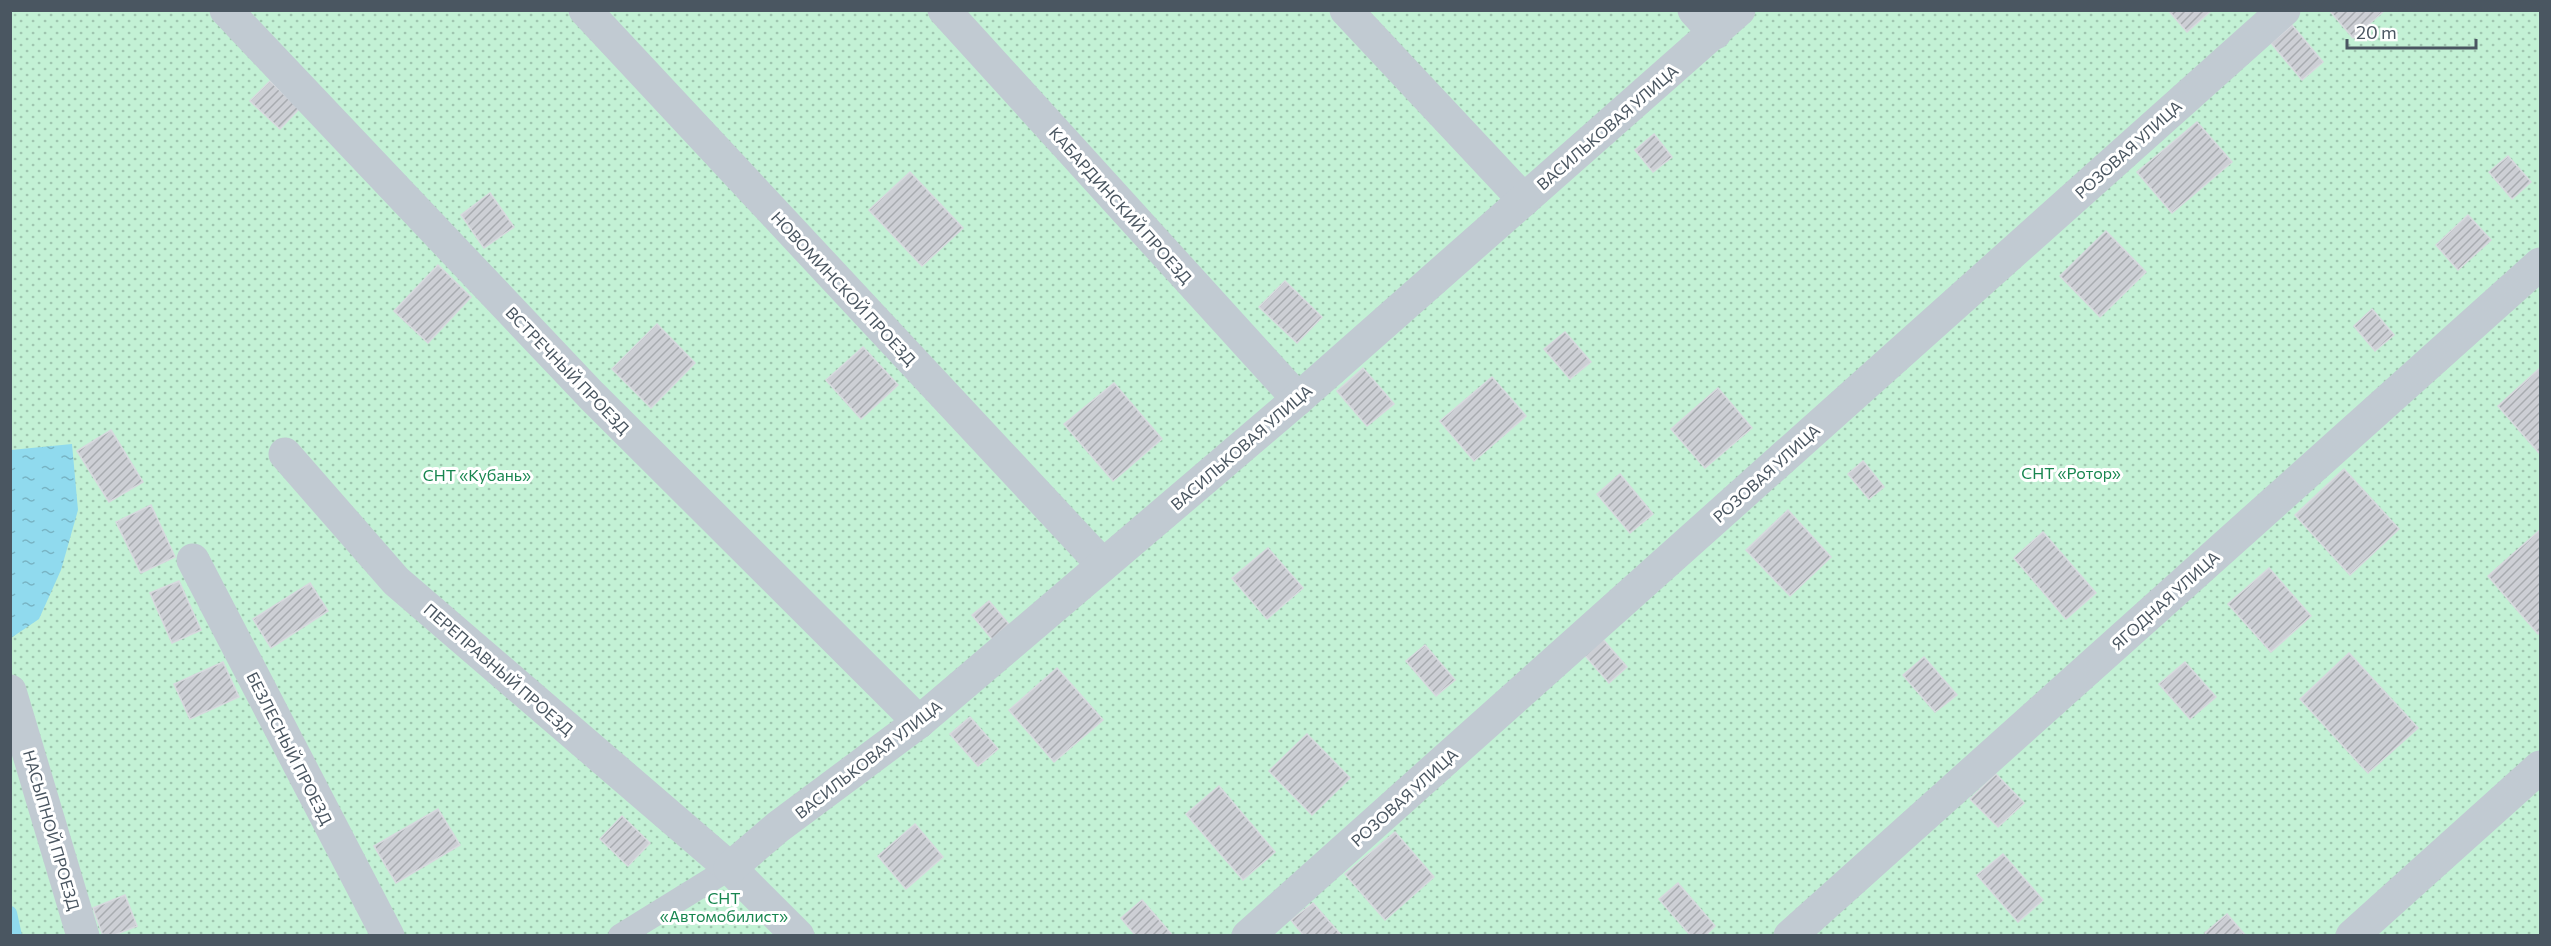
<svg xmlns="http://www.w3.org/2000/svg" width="2551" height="946" font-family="Commissioner,sans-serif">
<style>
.garden{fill:url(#garden-dots)}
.water{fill:url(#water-ripples)}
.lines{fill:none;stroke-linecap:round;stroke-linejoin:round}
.stream{stroke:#90daee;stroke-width:14}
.building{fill:url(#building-hatch);stroke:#d7d9de;stroke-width:1.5}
.service{stroke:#c1cad2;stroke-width:24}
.minor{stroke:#c1cad2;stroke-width:33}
.labels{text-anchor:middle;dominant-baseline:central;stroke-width:6;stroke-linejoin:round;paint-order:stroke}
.street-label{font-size:16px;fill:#4a5661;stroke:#fff}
.park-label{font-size:16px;fill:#17864f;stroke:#fff}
</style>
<defs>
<pattern id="garden-dots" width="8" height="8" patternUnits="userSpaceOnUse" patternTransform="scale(1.5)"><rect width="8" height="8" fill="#c3f1d5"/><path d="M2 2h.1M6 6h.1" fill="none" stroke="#a0c6b0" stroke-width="1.8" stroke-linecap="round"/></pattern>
<pattern id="water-ripples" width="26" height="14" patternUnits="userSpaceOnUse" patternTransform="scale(1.5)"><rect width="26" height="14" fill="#90daee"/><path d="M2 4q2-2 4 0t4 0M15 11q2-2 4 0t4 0" fill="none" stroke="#78b4c4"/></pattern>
<pattern id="building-hatch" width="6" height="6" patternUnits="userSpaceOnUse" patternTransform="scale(1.5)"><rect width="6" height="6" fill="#cdcfd5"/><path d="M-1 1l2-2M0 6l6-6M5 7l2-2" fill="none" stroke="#a8abb0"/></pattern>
</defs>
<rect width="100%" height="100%" fill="#f5f3f3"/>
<polygon class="garden" points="10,11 2540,11 2540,935 11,935"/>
<polygon class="water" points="72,444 78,510 61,570 39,619 11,638 11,450"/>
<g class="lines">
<polyline class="stream" points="10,913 15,936"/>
</g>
<g class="building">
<polygon points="2168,10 2212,10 2187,32"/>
<polygon points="2329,10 2385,10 2353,38"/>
<polygon points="2292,25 2323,62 2302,80 2271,43"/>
<polygon points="270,81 299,109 280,129 250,101"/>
<polygon points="2197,122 2232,162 2172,213 2137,172"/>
<polygon points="1654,134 1672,157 1653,172 1635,150"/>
<polygon points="2508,156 2531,182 2512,199 2489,172"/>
<polygon points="910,172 963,228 922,266 869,210"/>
<polygon points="490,193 514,227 484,248 461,215"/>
<polygon points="2468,215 2491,240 2458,270 2436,245"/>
<polygon points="2106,231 2146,272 2100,317 2060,276"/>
<polygon points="438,265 471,297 428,343 394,311"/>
<polygon points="1285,281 1322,317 1297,343 1259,307"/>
<polygon points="2372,309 2394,335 2375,351 2354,326"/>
<polygon points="657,324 695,363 651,408 612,369"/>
<polygon points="1565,332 1591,362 1570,379 1544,349"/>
<polygon points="863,347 898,385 861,419 826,380"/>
<polygon points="1363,368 1394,404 1367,426 1337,391"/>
<polygon points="2540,368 2540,454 2498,406"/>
<polygon points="1492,377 1526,416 1474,461 1440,421"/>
<polygon points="1114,383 1162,439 1113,481 1064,424"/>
<polygon points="1718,388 1752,428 1705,468 1671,429"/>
<polygon points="111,430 143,482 109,502 77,451"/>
<polygon points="1863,461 1884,487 1869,499 1848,474"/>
<polygon points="2344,469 2399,529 2350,575 2295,515"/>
<polygon points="1620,474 1653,514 1630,533 1597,494"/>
<polygon points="151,505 175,557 141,573 116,522"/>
<polygon points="1788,510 1831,557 1790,596 1746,550"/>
<polygon points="2540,530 2540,631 2538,634 2488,576"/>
<polygon points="2043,532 2096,593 2066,619 2014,558"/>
<polygon points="1268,548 1303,588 1267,619 1232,578"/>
<polygon points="2269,568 2311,616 2271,652 2228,604"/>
<polygon points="179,581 201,630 172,643 150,593"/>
<polygon points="310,583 328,611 271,648 253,619"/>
<polygon points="989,601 1013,629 996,644 972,615"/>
<polygon points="1600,636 1627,667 1609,683 1582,652"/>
<polygon points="1425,645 1455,680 1436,696 1406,661"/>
<polygon points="2349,653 2418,728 2368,773 2300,699"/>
<polygon points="1924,657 1957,695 1935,712 1903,675"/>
<polygon points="223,662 239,697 190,719 174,684"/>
<polygon points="2185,662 2216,697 2190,719 2159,684"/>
<polygon points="1057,668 1103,720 1054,762 1009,710"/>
<polygon points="970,717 998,749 978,766 950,734"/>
<polygon points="1307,734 1350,778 1312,815 1269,771"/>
<polygon points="1996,774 2024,803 1998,827 1970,799"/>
<polygon points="1219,786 1275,852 1243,880 1186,814"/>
<polygon points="438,809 460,845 396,883 374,846"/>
<polygon points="622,816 650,843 628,866 600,839"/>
<polygon points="915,824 943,857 906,889 878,856"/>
<polygon points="1395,832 1434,877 1385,920 1345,874"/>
<polygon points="2003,854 2043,900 2018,922 1977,875"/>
<polygon points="1678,883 1715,926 1705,936 1691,936 1659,899"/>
<polygon points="125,895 137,926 112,936 103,936 93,908"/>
<polygon points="1142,900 1173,936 1136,936 1121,918"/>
<polygon points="1313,903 1341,935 1340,936 1304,936 1291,920"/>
<polygon points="2227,914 2246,936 2207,936 2205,933"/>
</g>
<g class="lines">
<polyline class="service" points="620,936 730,868"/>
<g class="minor">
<polyline points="226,10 591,395 919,722"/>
<polyline points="585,10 1103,565"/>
<polyline points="944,10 1298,399"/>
<polyline points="1346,10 1524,200"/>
<polyline points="1694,10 1715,33"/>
<polyline points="285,454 396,581 730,868 798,936"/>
<polyline points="193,560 388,936"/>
<polyline points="10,691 83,936"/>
<polyline points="730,868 778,827 919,722 1298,399 1739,10"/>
<polyline points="1248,936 2284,10"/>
<polyline points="1790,936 2540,264"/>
<polyline points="2352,936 2540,767"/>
</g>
</g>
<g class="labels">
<g class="street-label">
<text transform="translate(1607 127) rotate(-41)">ВАСИЛЬКОВАЯ УЛИЦА</text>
<text transform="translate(2128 149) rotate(-42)">РОЗОВАЯ УЛИЦА</text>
<text transform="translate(1121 205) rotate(48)">КАБАРДИНСКИЙ ПРОЕЗД</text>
<text transform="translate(844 288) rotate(47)">НОВОМИНСКОЙ ПРОЕЗД</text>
<text transform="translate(568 370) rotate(46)">ВСТРЕЧНЫЙ ПРОЕЗД</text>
<text transform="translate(1241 447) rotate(-41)">ВАСИЛЬКОВАЯ УЛИЦА</text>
<text transform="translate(1766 473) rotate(-42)">РОЗОВАЯ УЛИЦА</text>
<text transform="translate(2165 600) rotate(-42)">ЯГОДНАЯ УЛИЦА</text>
<text transform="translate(499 669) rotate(41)">ПЕРЕПРАВНЫЙ ПРОЕЗД</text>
<text transform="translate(290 748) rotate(63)">БЕЗЛЕСНЫЙ ПРОЕЗД</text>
<text transform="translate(868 759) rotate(-38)">ВАСИЛЬКОВАЯ УЛИЦА</text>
<text transform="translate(1404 797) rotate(-42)">РОЗОВАЯ УЛИЦА</text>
<text transform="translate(52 830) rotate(74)">НАСЫПНОЙ ПРОЕЗД</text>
</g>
<g class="park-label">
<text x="2071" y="472">СНТ «Ротор»</text>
<text x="477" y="474">СНТ «Кубань»</text>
<text x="724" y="897">СНТ<tspan x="724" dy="18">«Автомобилист»</tspan></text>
</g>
</g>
<rect width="2551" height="946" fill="none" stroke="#4a5661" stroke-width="24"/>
<path d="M2347 39v9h129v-9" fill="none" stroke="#4a5661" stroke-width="3"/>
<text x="2356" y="39" font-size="18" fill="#4a5661" stroke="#ffffff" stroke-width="4.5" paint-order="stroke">20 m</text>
</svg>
